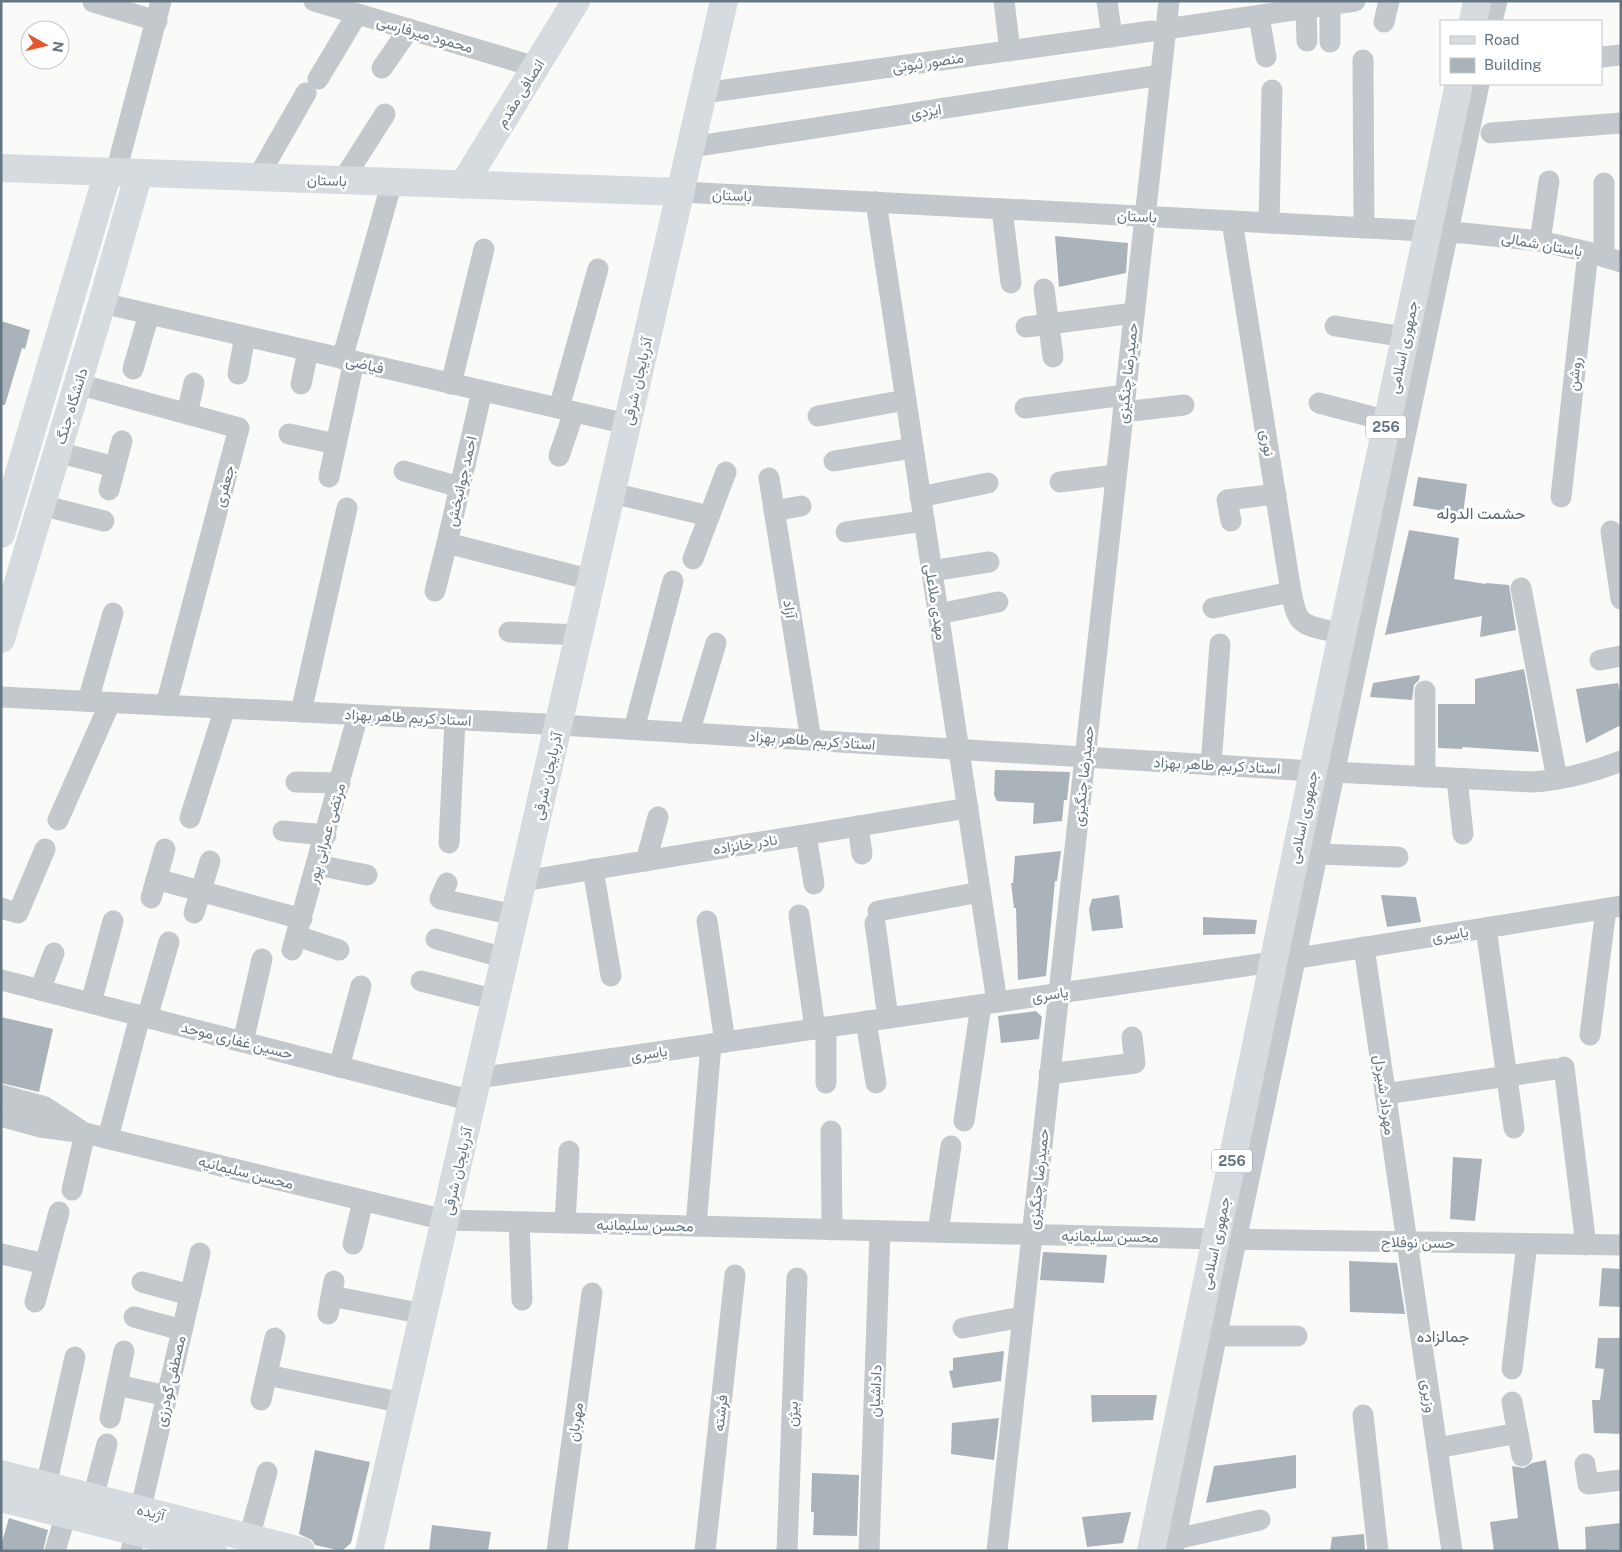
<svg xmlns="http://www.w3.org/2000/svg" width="1622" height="1552" font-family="'Public Sans',Vazirmatn,sans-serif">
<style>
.building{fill:#aab3b9}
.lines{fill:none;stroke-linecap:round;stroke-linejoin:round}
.minor{stroke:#c3c8cc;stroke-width:21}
.major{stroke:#d6dbdf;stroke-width:28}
.labels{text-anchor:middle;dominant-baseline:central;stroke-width:5;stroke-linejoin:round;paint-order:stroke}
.shield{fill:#fff;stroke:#939fa8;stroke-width:1}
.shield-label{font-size:14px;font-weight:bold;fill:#657683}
.street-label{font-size:15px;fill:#657683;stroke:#fff}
.neighbourhood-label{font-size:16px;fill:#57646e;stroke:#fff}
</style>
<rect width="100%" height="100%" fill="#fafaf8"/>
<g class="building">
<polygon points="1055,236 1128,243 1126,273 1059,287"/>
<polygon points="1,321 30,330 25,349 22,348 5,405 1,405"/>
<polygon points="1418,477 1467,484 1463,514 1413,506"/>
<polygon points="1409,530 1459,538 1454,579 1486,584 1486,583 1509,585 1516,630 1480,637 1482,616 1385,635"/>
<polygon points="1524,669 1539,752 1462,747 1463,749 1438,748 1438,704 1475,704 1475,679"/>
<polygon points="1420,675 1419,680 1414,685 1412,700 1370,697 1373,683"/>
<polygon points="1618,683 1621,697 1621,725 1586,743 1576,689"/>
<polygon points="995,770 1070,772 1067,800 1064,800 1062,821 1033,824 1034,803 997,801 994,795"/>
<polygon points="1061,851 1057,881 1055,881 1046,976 1018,980 1016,908 1014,908 1011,883 1013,883 1015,856"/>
<polygon points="1119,895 1123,928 1092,931 1089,909 1092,899"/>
<polygon points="1381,895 1416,897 1421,922 1387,927"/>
<polygon points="1203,917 1257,920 1255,934 1203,935"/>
<polygon points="1036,1011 1042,1017 1039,1039 1001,1043 998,1016"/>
<polygon points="1,1017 53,1029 39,1092 1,1083"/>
<polygon points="1453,1157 1482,1159 1475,1221 1450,1219"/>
<polygon points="1043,1252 1107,1255 1104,1283 1040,1280"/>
<polygon points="1349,1261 1397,1263 1405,1314 1350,1312"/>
<polygon points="1602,1268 1621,1269 1621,1307 1599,1306"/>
<polygon points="1598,1338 1621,1338 1621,1434 1594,1433 1592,1400 1600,1400 1604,1369 1595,1368"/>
<polygon points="1004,1351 1001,1381 953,1388 949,1371 953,1370 953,1358"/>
<polygon points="1091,1395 1157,1395 1153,1420 1092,1422"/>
<polygon points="999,1418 994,1460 951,1454 952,1423"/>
<polygon points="315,1450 370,1462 351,1543 342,1551 315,1545 312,1540 299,1534"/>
<polygon points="1296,1455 1296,1488 1206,1503 1214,1466"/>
<polygon points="1546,1460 1559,1551 1494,1551 1490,1522 1518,1518 1512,1466 1524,1468 1532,1463"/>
<polygon points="812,1473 859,1475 857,1536 813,1535 814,1512 811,1512"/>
<polygon points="1131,1512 1123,1543 1087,1547 1082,1517"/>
<polygon points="9,1518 48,1530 43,1551 1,1551 1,1545"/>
<polygon points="1621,1523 1621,1549 1586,1551 1585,1527"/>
<polygon points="432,1525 491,1532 488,1551 429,1551"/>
<polygon points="1364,1534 1365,1551 1330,1551 1332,1537"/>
</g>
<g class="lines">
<g class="minor">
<polyline points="314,1 536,67"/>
<polyline points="1004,1 1010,51"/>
<polyline points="1107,1 1112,37"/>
<polyline points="93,2 157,21"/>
<polyline points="1330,5 1330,42"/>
<polyline points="1306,9 1307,41"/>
<polyline points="1259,16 1266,57"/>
<polyline points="1492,21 1497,1"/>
<polyline points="1384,22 1389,1"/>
<polyline points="1166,29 1355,1"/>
<polyline points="1601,57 1621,55"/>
<polyline points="1363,60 1364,228"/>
<polyline points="382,68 409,29"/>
<polyline points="318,79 357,14"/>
<polyline points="703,93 1152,31"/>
<polyline points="1491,133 1621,123"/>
<polyline points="691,147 1161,75"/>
<polyline points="116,172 161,1"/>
<polyline points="258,177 306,93"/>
<polyline points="343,180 385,114"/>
<polyline points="681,192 1463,233 1540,241 1588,252 1621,262"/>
<polyline points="876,202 997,1002"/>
<polyline points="1002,209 1011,283"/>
<path d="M1232,221L1291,592C1293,600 1294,609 1298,616C1304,629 1329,630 1342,633"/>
<polyline points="1269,223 1272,90"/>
<polyline points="1540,241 1549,181"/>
<polyline points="1604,256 1604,183"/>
<polyline points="1044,289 1053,357"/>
<polyline points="102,303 627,424"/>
<polyline points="1335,326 1405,337"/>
<polyline points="1026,327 1134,313"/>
<polyline points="342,359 392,182"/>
<polyline points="133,369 149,314"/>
<polyline points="238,374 245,336"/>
<polyline points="78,384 239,428 166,705"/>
<polyline points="301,384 308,351"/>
<polyline points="451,384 484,249"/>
<polyline points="482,391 447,543 592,580"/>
<polyline points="1319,403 1388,421"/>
<polyline points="559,408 598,269"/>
<polyline points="1025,408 1125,395"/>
<polyline points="1123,412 1184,405"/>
<polyline points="187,414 194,383"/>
<polyline points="818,416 905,400"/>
<polyline points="289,434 336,444"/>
<polyline points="57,452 115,467"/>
<polyline points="559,456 574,412"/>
<polyline points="834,461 913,448"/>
<polyline points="404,471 459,487"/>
<polyline points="329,477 354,361"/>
<polyline points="769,478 811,740"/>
<polyline points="1060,482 1116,475"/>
<polyline points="109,490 122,441"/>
<polyline points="612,493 709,516"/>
<polyline points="920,497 988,483"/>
<polyline points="1561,497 1588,252"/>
<polyline points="41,505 104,521"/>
<polyline points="774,511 801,506"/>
<polyline points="1231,521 1227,500 1276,494"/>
<polyline points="1611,531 1621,599"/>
<polyline points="846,532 924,521"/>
<polyline points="693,559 726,472"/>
<polyline points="931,571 989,562"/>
<polyline points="1521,588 1557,779"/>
<polyline points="435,591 447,543"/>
<polyline points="1213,608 1291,592"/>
<polyline points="938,614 998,602"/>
<polyline points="509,632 579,635"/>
<polyline points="1600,660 1621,656"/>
<path d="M1,697L544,724L1313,771L1532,782C1562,780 1593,772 1621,761"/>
<polyline points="88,701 113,613"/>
<polyline points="301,712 347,508"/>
<polyline points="634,729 673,581"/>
<polyline points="689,733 716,643"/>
<polyline points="1211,765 1220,644"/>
<polyline points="1425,777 1425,691"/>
<polyline points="1457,779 1463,834"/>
<polyline points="296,782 340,783"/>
<polyline points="190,818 225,708"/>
<polyline points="58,820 110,703"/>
<polyline points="858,826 862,854"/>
<polyline points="283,831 326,835"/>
<polyline points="806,835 814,884"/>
<polyline points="449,843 455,720"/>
<polyline points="1318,854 1398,857"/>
<polyline points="646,861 658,817"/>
<polyline points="317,865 367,875"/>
<polyline points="593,869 611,976"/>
<polyline points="156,879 302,919"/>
<polyline points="523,881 968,808"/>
<polyline points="447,883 440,899 515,915"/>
<polyline points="151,898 165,849"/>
<polyline points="1,908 18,913 45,849"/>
<polyline points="878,911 980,892"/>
<polyline points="194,913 210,861"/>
<polyline points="799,915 815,1029"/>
<polyline points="707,921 725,1042"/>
<polyline points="875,923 888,1018"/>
<polyline points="1486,928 1514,1128"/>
<polyline points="297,936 339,950"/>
<polyline points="436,939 505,958"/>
<polyline points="1364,947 1452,1551"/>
<polyline points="292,950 358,715"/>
<polyline points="1,980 473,1101"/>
<polyline points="421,981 496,1000"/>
<polyline points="40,990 54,953"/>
<polyline points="91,1003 113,921"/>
<polyline points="147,1018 169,942"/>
<polyline points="866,1021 876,1083"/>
<polyline points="826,1027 826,1083"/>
<polyline points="1590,1035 1606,909"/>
<polyline points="243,1042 262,959"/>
<polyline points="339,1067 361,986"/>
<polyline points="1564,1067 1586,1245"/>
<polyline points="1049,1074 1135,1063 1132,1037"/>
<polyline points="478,1078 1273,962 1621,906"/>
<polyline points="1385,1094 1555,1069"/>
<polyline points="1,1095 45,1107 80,1130"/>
<polyline points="1,1116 40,1127 85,1133 445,1220 1215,1239 1621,1245"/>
<polyline points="964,1121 981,1005"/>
<polyline points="831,1131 832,1230"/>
<polyline points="108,1138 140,1016"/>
<polyline points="72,1190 85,1133"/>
<polyline points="519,1222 522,1300"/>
<polyline points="565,1223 569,1151"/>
<polyline points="696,1226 711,1044"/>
<polyline points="938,1232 951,1146"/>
<polyline points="353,1244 363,1200"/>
<polyline points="1,1254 45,1264"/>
<polyline points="142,1282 190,1295"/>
<polyline points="331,1296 424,1314"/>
<polyline points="35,1302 59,1212"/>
<polyline points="328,1314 334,1281"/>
<polyline points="134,1317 182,1330"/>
<polyline points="963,1328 1022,1317"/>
<polyline points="1216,1336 1297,1336"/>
<polyline points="1512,1369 1527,1244"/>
<polyline points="267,1375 403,1403"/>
<polyline points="117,1385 167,1396"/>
<polyline points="261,1400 275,1338"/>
<polyline points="1512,1402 1522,1456"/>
<polyline points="1363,1415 1378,1551"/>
<polyline points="110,1418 124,1351"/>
<polyline points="1437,1448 1518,1433"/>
<polyline points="1585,1464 1588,1484 1621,1480"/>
<polyline points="46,1486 75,1357"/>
<polyline points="93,1498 107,1444"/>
<polyline points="249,1538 267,1472"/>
<polyline points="1176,1539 1260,1520"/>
<polyline points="55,1551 66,1514"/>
<polyline points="131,1551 200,1253"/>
<polyline points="557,1551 592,1293"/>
<polyline points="705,1551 735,1275"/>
<polyline points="787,1551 797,1278"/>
<polyline points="869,1551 880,1231"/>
<polyline points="997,1551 1169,1"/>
<polyline points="1173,1551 1228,1279 1479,84"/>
</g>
<g class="major">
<polyline points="1473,21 1477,1"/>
<polyline points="1,168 681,192"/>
<polyline points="463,185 576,1"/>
<polyline points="1,534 108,172"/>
<polyline points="1,639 102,303 139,173"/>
<polyline points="1,1474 301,1551"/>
<polyline points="1,1498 213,1551"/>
<polyline points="369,1551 724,1"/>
<polyline points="1151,1551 1313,771 1459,84"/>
</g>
</g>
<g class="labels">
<g class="shield">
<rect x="1366" y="415.5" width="40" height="23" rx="4"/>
<rect x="1212" y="1149.5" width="40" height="23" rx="4"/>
</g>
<g class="shield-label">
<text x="1386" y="427">256</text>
<text x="1232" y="1161">256</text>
</g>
<g class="street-label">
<text transform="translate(425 34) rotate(16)">محمود میرفارسی</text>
<text transform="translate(928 62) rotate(-8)">منصور ثبوتی</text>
<text transform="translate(520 93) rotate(-58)">انصافی مقدم</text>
<text transform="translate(926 111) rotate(-9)">ایزدی</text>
<text transform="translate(327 180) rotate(2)">باستان</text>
<text transform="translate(732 195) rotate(3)">باستان</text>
<text transform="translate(1137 216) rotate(3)">باستان</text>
<text transform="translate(1542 244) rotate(10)">باستان شمالی</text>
<text transform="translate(1403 347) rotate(-78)">جمهوری اسلامی</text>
<text transform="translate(365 364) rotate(13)">فیاضی</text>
<text transform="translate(1127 373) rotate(-84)">حمیدرضا چنگیزی</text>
<text transform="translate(1574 374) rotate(-84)">روشن</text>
<text transform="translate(637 381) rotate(-77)">آذربایجان شرقی</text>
<text transform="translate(71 406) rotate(-73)">دانشگاه جنگ</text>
<text transform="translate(1268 443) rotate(81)">نوری</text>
<text transform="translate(461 481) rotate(-77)">احمد جوانبخش</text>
<text transform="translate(224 486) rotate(-75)">جعفری</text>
<text transform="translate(936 602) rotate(81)">مهدی ملاعلی</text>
<text transform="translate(790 609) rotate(81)">آزاد</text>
<text transform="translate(408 717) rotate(3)">استاد کریم طاهر بهزاد</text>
<text transform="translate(812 740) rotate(4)">استاد کریم طاهر بهزاد</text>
<text transform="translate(1217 765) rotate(3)">استاد کریم طاهر بهزاد</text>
<text transform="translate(547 776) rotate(-77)">آذربایجان شرقی</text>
<text transform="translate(1083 776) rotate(-84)">حمیدرضا چنگیزی</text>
<text transform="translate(1303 817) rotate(-78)">جمهوری اسلامی</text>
<text transform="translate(326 833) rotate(-74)">مرتضی عمرانی پور</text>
<text transform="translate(745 844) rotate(-9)">نادر خانزاده</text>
<text transform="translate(1450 934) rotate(-9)">یاسری</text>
<text transform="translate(1050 994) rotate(-8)">یاسری</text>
<text transform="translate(237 1040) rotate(14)">حسین غفاری موحد</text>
<text transform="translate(649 1053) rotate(-8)">یاسری</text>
<text transform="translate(1385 1095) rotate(82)">مهرداد شیردل</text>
<text transform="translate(457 1171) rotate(-77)">آذربایجان شرقی</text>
<text transform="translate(246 1172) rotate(14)">محسن سلیمانیه</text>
<text transform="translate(1038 1179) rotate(-84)">حمیدرضا چنگیزی</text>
<text transform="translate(645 1225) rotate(1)">محسن سلیمانیه</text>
<text transform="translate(1110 1236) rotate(1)">محسن سلیمانیه</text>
<text transform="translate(1418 1242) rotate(1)">حسن نوفلاح</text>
<text transform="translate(1215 1243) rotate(-78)">جمهوری اسلامی</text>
<text transform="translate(170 1381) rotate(-77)">مصطفی گودرزی</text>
<text transform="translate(875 1391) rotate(-88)">داداشیان</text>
<text transform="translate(1429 1396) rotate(82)">وزیری</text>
<text transform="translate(720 1413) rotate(-84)">فرشته</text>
<text transform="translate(792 1414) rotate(-88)">بیژن</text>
<text transform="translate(575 1422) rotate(-82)">مهربان</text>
<text transform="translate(151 1512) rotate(14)">آژیده</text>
</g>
<g class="neighbourhood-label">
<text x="1481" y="513">حشمت الدوله</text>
<text x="1443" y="1336">جمالزاده</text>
</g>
</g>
<rect width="1622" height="1552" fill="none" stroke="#657683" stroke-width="5"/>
<rect x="1440" y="20" width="162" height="65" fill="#ffffff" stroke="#c1c8cd"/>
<rect x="1450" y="36" width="25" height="8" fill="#d6dbdf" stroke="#c1c8cd"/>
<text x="1484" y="45" font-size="15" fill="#657683">Road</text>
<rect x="1450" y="58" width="25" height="15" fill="#aab3b9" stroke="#c1c8cd"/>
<text x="1484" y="70" font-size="15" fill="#657683">Building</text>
<g transform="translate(45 45) rotate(98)"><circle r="24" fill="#ffffff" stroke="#c1c8cd"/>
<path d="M0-4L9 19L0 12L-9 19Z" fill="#e4572e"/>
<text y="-8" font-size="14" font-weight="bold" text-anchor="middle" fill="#657683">N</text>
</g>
</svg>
